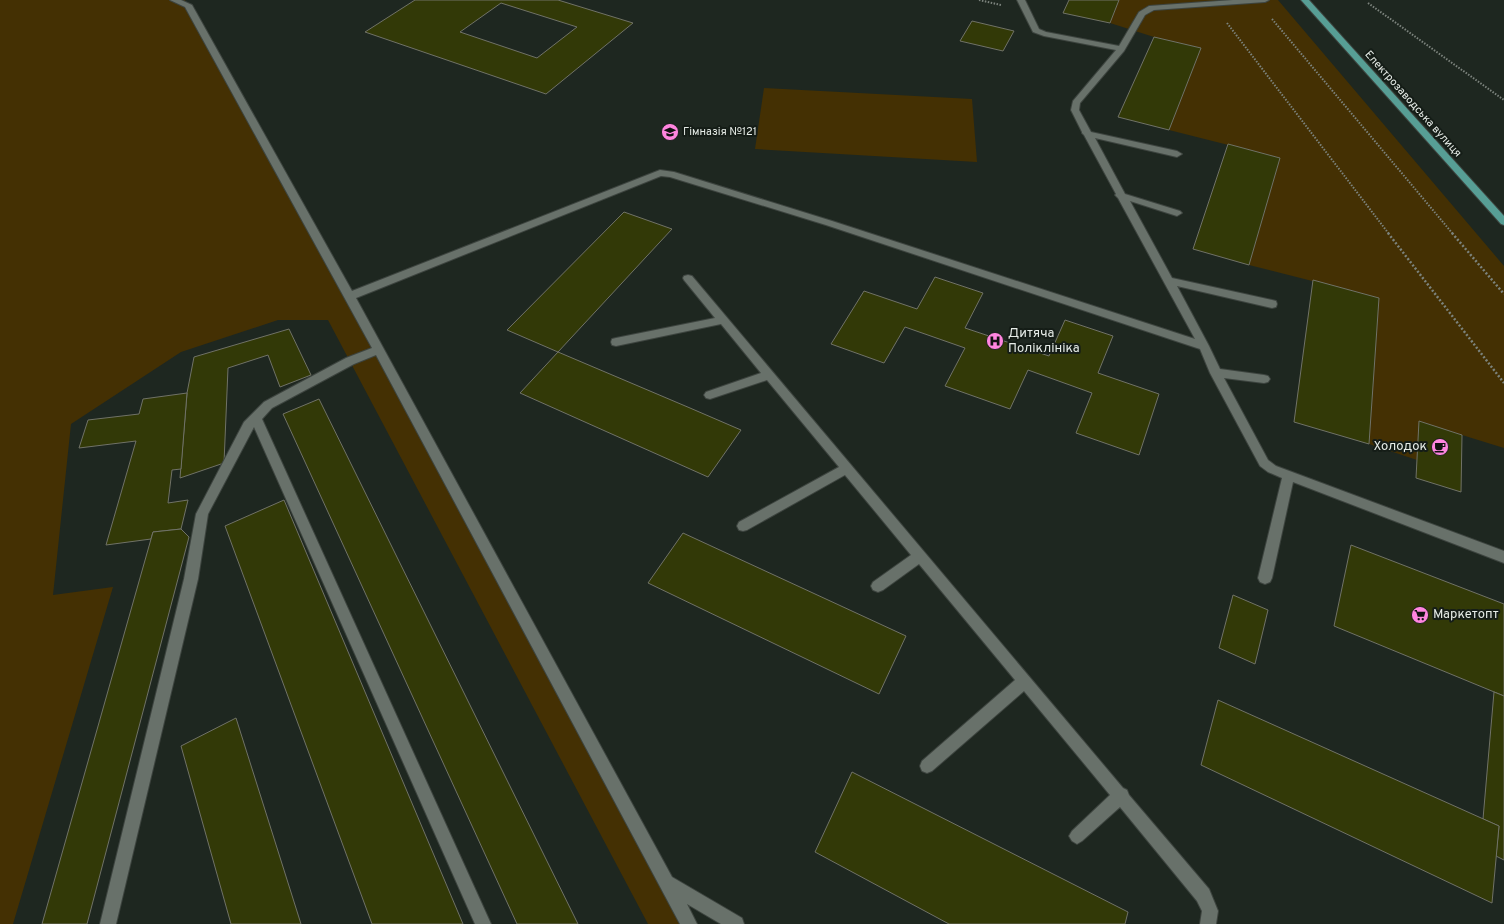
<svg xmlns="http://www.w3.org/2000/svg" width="1504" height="924" font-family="Overpass,sans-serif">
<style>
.green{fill:#443003}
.building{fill:#323907;stroke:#707267;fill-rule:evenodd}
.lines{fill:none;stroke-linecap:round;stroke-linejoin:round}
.minor-casing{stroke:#3d443f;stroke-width:2}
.major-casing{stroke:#3d443f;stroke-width:2}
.path-far1{stroke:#7c837d;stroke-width:2;stroke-dasharray:1.5 1.5;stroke-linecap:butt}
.path{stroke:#7c837d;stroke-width:2.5;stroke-dasharray:2 2;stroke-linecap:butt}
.minor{fill:#68716a;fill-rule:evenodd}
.major{fill:#579e95;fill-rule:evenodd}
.labels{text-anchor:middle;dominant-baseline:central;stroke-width:4;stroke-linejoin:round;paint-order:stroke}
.far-street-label{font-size:11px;fill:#e6ece7;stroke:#151d17}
.far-poi-label{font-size:11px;fill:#e6ece7;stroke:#151d17;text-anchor:start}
.poi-label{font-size:13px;fill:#e6ece7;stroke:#151d17;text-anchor:start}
</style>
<rect width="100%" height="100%" fill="#1e2720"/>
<g class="green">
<polygon points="0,0 185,0 689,924 648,924 328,320 278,320 181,352 71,424 53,595 113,587 13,924 0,924"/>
<polygon points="1119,0 1278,0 1504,266 1504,448 1420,422 1417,460 1369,444 1379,298 1249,265 1280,158 1169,130 1201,48 1154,37 1110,23"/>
<polygon points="764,88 972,99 977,162 755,149"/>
</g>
<g class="building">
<path d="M415,0H558L633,23L546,94L365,32ZM501,3L577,27L537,58L460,32Z"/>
<polygon points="1069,0 1119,0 1110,23 1063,13"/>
<polygon points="972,21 1014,31 1003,51 960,41"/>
<polygon points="1154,37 1201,48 1169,130 1118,117"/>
<polygon points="1228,144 1280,158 1249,265 1193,249"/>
<polygon points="624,212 672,229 558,352 507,330"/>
<polygon points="935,277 983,293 965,328 1049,356 1065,320 1113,336 1098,373 1159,394 1139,455 1076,433 1092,393 1028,370 1010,409 945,386 965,348 905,327 884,363 831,344 864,291 917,309"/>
<polygon points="1313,280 1379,298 1369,444 1294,422"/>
<polygon points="289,329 311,375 280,387 268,355 228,368 224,463 180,478 187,393 194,357"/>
<polygon points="558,352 690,408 741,430 708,477 520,393"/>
<polygon points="187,393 181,469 172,470 168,503 188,500 181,529 153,532 151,539 106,545 136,441 79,448 88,420 139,414 143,399"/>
<polygon points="319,399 578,924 517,924 283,414"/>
<polygon points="1419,421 1462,435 1461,492 1416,478"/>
<polygon points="284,500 463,924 372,924 225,526"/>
<polygon points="181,529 189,537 87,924 42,924 153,532"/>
<polygon points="683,533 906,636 879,694 648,583"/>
<polygon points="1351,545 1504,604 1504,696 1334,626"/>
<polygon points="1233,595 1268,610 1255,664 1219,648"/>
<polygon points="1494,692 1504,696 1504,860 1496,856 1499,826 1483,819"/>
<polygon points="1218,700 1499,826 1492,903 1201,765"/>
<polygon points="236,718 301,924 231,924 181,746"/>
<polygon points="852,772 1128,912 1125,924 949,924 815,852"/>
</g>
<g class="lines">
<g class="minor-casing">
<g id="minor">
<polygon points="170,0 181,0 192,5 352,291 660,170 674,172 832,221 1195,339 1118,198 1115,195 1116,194 1084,135 1082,133 1082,132 1071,110 1073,101 1116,50 1044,36 1033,32 1017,0 1025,0 1039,29 1046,32 1119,46 1139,12 1149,6 1233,0 1269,0 1265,2 1154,10 1145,15 1124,51 1080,103 1079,110 1091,132 1177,151 1182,154 1177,157 1095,138 1125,194 1180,211 1182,213 1177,216 1130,201 1172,278 1272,300 1276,301 1277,304 1276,307 1272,308 1177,286 1209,346 1220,369 1264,375 1268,376 1270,379 1268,382 1264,383 1224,378 1268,460 1276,466 1504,551 1504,563 1293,482 1272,578 1270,582 1265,584 1260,582 1258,578 1282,478 1268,472 1260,466 1210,373 1200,349 826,225 670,177 661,176 356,298 672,877 742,918 744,924 721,924 687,904 697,924 680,924 376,355 354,364 272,408 262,419 491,924 475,924 254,427 208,514 198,579 116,924 100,924 184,579 196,514 244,422 264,402 346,358 372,348 185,7"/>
<polygon points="688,275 692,276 1123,788 1127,790 1129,795 1209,889 1218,911 1216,924 1200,924 1202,911 1197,901 1120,807 1082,841 1077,844 1072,841 1069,836 1072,831 1110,795 1024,691 932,771 927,773 922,771 920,766 922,761 1015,680 919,564 883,590 878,592 873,590 871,586 873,582 911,555 845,475 747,530 743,531 739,530 737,526 739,522 839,467 767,380 710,399 706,398 704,395 706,392 761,373 721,324 616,346 612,345 611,342 612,339 616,338 715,318 684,280 683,278 684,276"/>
</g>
</g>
<g class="major-casing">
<polygon id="major" points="1301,0 1309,0 1504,216 1504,225 1501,224"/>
</g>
<g class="path-far1">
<polyline points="979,0 1001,5"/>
<polyline points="1368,3 1504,100"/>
<polyline points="1272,19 1453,234"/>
<polyline points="1227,23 1389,234"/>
</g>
<g class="path">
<polyline points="1388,233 1504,383"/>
<polyline points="1452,233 1504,294"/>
</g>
<use href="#minor" class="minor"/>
<use href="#major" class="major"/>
</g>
<defs>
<g id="school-disc" transform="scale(0.9)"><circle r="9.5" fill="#ff85df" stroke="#151d17"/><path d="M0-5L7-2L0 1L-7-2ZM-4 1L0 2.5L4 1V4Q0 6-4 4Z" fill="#111"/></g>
<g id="hospital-disc" transform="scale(0.9)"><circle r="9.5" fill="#ff85df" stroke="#151d17"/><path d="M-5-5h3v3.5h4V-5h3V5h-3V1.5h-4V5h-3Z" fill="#111"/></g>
<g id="cafe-disc" transform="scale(0.9)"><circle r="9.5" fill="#ff85df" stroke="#151d17"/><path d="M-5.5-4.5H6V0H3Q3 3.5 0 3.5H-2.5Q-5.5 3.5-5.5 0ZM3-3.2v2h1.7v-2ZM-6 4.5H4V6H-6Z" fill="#111"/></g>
<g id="supermarket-disc" transform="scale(0.9)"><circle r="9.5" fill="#ff85df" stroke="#151d17"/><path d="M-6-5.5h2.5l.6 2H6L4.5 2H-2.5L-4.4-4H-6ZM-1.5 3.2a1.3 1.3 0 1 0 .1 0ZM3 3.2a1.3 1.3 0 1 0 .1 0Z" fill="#111"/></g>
</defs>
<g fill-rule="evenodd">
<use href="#school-disc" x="670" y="132"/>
<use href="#hospital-disc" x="995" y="341"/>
<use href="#cafe-disc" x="1440" y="447"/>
<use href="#supermarket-disc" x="1420" y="615"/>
</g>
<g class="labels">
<g class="far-street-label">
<text transform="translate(1413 104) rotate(48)">Електрозаводська вулиця</text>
</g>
<g class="far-poi-label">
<text x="683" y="132">Гімназія №121</text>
</g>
<g class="poi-label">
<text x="1008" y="334">Дитяча<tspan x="1008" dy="15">Поліклініка</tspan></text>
<text x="1427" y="447" text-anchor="end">Холодок</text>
<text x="1433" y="615">Маркетопт</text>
</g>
</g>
</svg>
